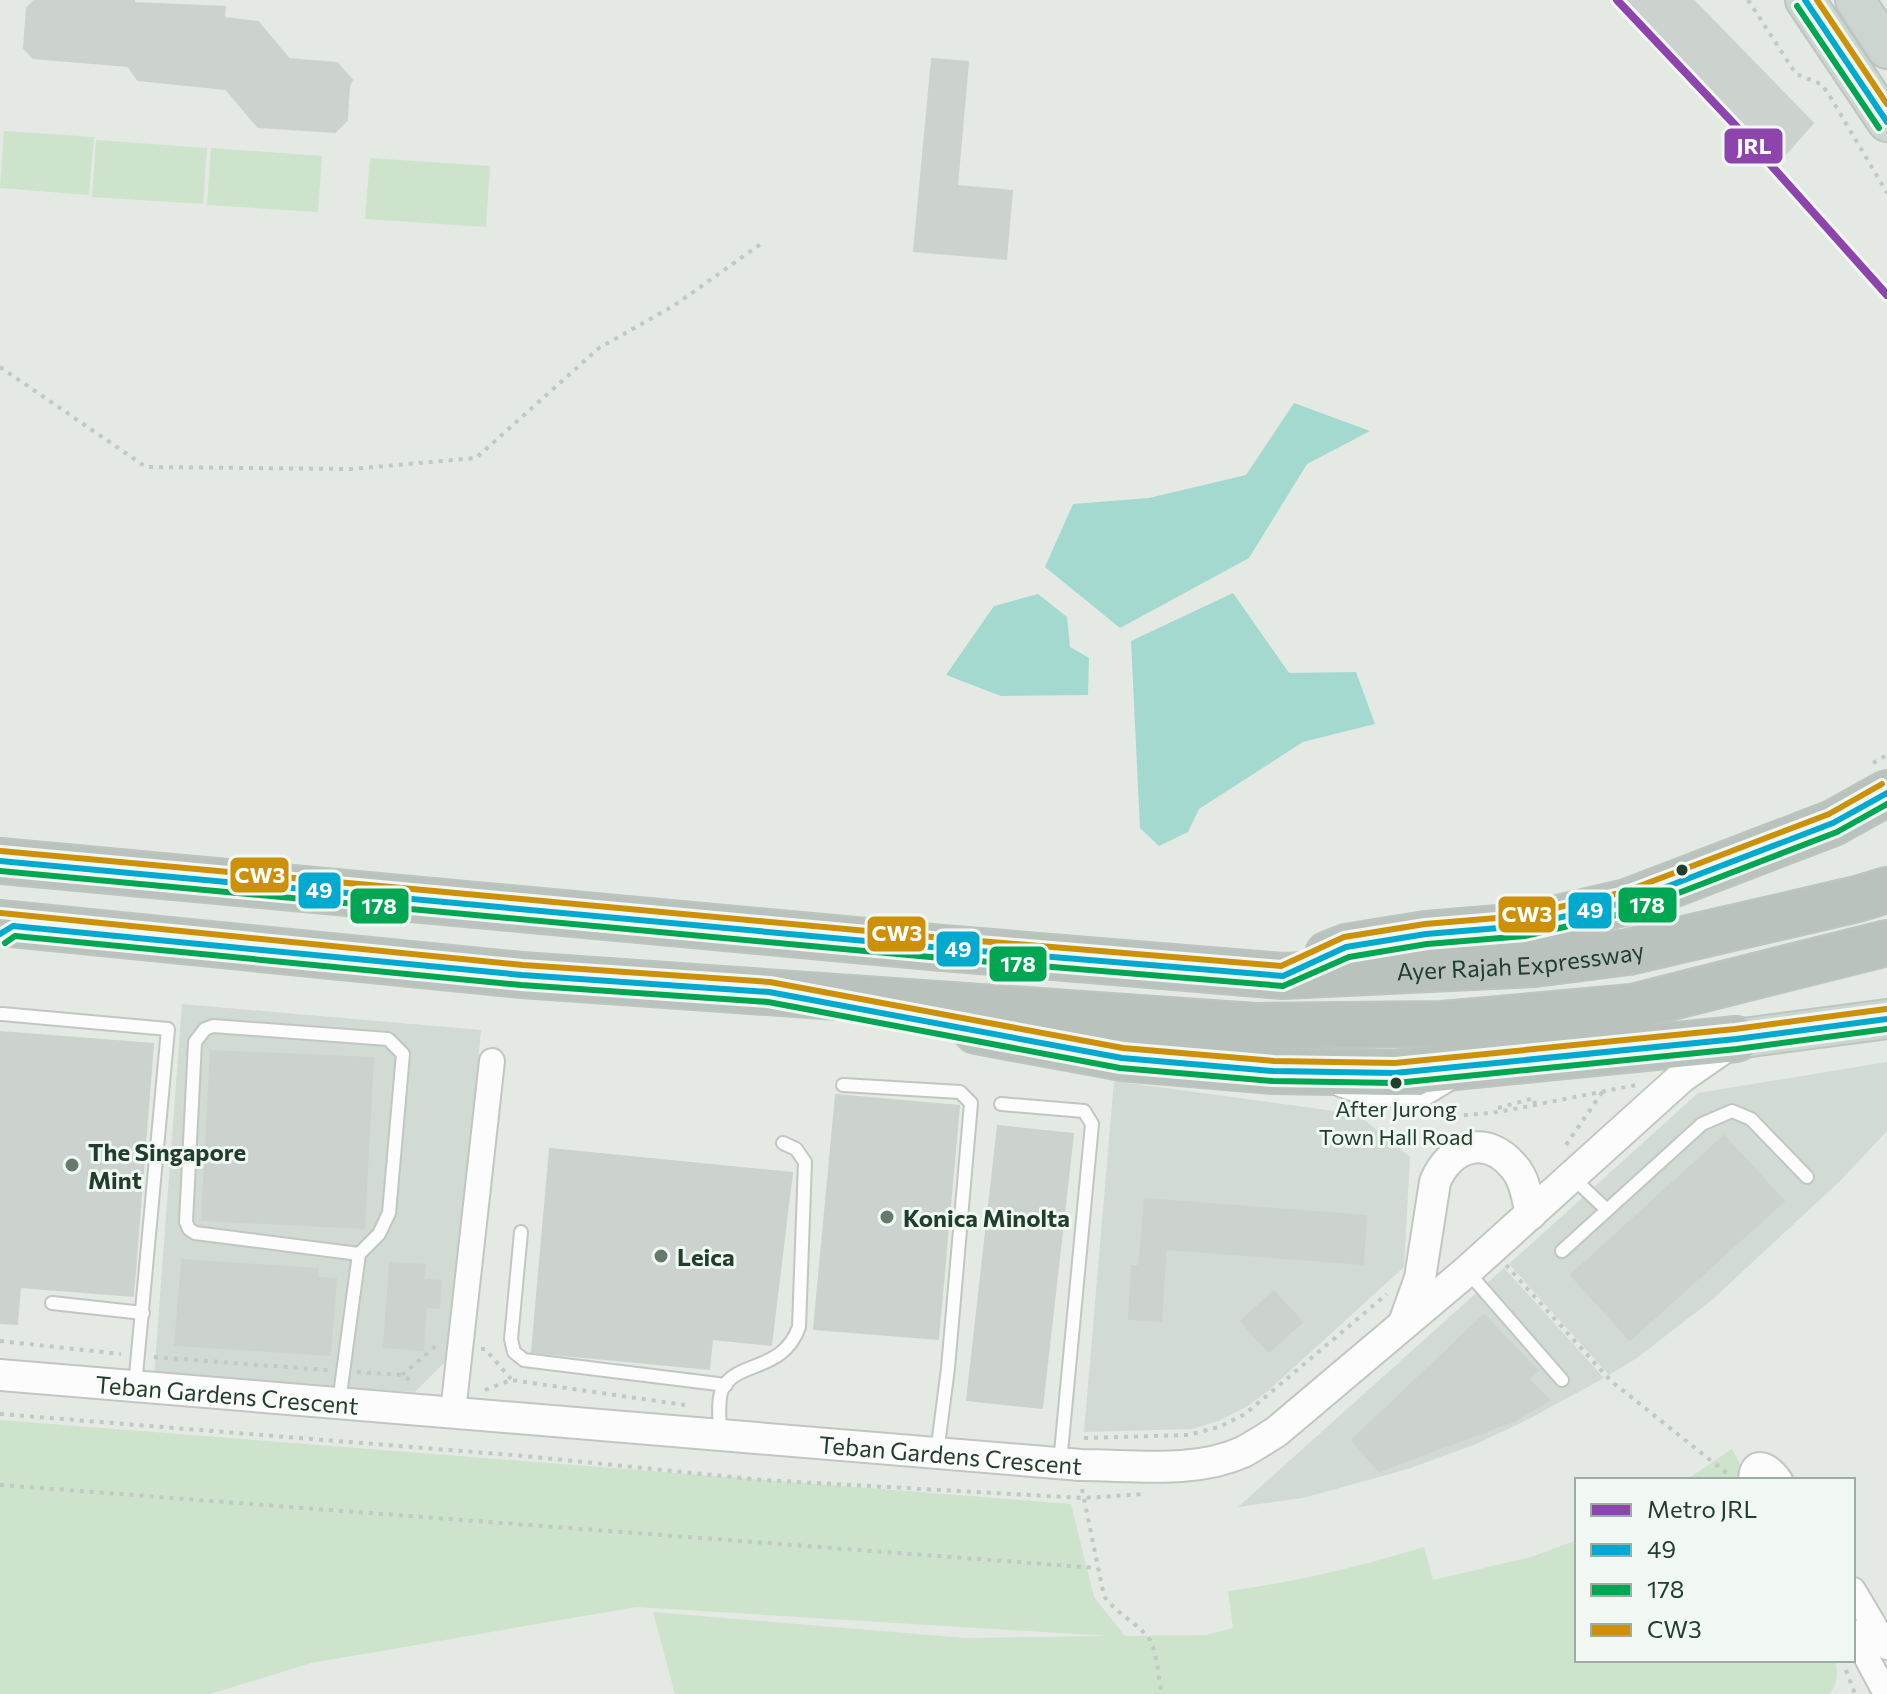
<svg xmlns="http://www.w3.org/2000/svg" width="1887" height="1694" font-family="Commissioner,sans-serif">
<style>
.built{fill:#d1dbd3}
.green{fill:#cde3cc}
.water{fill:#a3d9cf}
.building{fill:#ccd2cd;stroke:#ccd2cd;stroke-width:2}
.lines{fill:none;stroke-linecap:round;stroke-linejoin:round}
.service-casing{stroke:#c1c6c2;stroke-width:16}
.minor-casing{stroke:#c1c6c2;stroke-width:28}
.tertiary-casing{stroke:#c1c6c2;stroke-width:34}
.primary-casing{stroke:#bcc5bf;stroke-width:42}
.motorway-casing{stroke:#bcc5bf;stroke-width:48}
.path{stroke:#c0c9c3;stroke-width:4;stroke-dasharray:4 6;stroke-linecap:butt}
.service{stroke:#fbfcfb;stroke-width:12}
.minor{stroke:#fbfcfb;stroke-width:24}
.tertiary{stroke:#fbfcfb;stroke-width:30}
.primary{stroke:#cdd5d0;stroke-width:38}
.motorway{stroke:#bac2be;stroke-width:44}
.bus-1-casing{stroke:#f1f8f3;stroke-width:12}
.bus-2-casing{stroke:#f1f8f3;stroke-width:12}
.bus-3-casing{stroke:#f1f8f3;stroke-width:12}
.bus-1{stroke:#00a9ce;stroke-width:6}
.bus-2{stroke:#00a651;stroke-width:6}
.bus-3{stroke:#cc9109;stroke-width:6}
.metro-1-casing{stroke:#f1f8f3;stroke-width:14}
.metro-1{stroke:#8e44ad;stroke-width:8}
.bus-dot{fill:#213d2c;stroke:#f1f8f3;stroke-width:3}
.poi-dot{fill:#65796c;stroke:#f1f8f3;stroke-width:3}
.labels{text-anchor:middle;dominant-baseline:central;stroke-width:6;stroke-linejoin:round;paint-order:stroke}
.bus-label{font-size:22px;fill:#213d2c;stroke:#f1f8f3}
.street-label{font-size:24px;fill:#213d2c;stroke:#f1f8f3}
.poi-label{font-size:24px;font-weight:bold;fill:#213d2c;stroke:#f1f8f3;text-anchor:start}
.line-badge{stroke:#f1f8f3;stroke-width:3}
.badge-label{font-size:22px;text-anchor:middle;font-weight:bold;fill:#fff}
</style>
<rect width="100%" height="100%" fill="#e4e9e4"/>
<g class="built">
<polygon points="182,1004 481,1030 452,1355 415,1392 154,1376"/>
<polygon points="1887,1062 1887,1131 1840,1181 1713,1299 1637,1358 1609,1375 1509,1264 1698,1093"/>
<polygon points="1114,1081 1357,1114 1410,1157 1404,1267 1269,1390 1246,1407 1218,1421 1192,1429 1084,1432"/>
<polygon points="1504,1268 1604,1378 1527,1420 1476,1444 1408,1469 1303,1498 1238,1507"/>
</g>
<g class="green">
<polygon points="4,131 94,137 89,195 0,188"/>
<polygon points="96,140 207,148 203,204 92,197"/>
<polygon points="211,148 322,156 318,212 207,205"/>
<polygon points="370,158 490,166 486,227 365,219"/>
<path d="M0,1420L1071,1504L1094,1597L1125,1636L1206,1635L1233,1628L1228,1591C1295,1582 1359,1567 1424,1547L1433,1580L1531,1557L1577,1540V1660H1835C1838,1671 1838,1685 1829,1694H675L653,1612L966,1638L1108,1636L636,1607L311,1663L210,1694H0Z"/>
<polygon points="1732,1449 1748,1480 1686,1480"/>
</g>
<g class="water">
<polygon points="1294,403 1370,431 1307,464 1249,558 1120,628 1045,567 1073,504 1149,498 1246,475"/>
<polygon points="1233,593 1289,673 1356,672 1375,724 1303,742 1199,809 1188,832 1159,846 1140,828 1131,641"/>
<polygon points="1038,594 1067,617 1070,647 1089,658 1088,695 1001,696 946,675 994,606"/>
</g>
<g class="building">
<polygon points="35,0 118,0 134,1 134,3 225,7 224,18 258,22 289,59 337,63 352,80 349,86 347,120 335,132 258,127 226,89 138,80 128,66 33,58 24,48 27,8"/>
<polygon points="1622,0 1693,0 1813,123 1780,160"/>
<polygon points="932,59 968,62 957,186 1012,191 1006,259 914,251"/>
<polygon points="0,1032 153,1044 133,1296 20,1287 17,1324 0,1323"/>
<polygon points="211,1051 373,1058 364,1228 202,1220"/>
<polygon points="836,1095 959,1106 938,1339 814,1329"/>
<polygon points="998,1126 1073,1134 1042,1408 967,1400"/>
<polygon points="1724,1136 1784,1201 1630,1340 1571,1275"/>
<polygon points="550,1149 792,1173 771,1345 712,1339 709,1369 532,1352"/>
<polygon points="1145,1199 1366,1216 1363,1264 1166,1249 1161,1321 1129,1319 1132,1266 1139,1266"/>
<polygon points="182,1260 318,1269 317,1278 336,1279 330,1355 175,1345"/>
<polygon points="390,1263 425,1265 423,1280 441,1281 439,1308 426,1307 423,1350 384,1347"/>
<polygon points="1274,1291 1302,1322 1269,1352 1241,1321"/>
<polygon points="1484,1315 1538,1371 1528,1379 1549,1400 1516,1420 1379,1471 1352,1440"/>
</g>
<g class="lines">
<g class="service-casing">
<g id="service">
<polyline points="2,1014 168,1029 135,1386"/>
<polyline points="843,1085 960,1092 971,1103 948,1368 937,1453"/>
<polyline points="1339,1090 1368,1100 1423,1101 1454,1082"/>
<polyline points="1001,1104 1084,1111 1092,1124 1060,1463"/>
<polyline points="1572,1177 1607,1210"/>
<polyline points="521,1232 511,1339 514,1352 524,1360 726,1385"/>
<polyline points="1562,1251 1702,1124 1732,1111 1751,1119 1807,1177"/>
<polyline points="1467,1271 1562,1380"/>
<polyline points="52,1303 143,1313"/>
<polyline points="339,1402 359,1254 379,1234 389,1213 403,1054 388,1039 213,1026 205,1029 195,1042 186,1222 189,1229 195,1233 359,1254"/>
<path d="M720,1435C720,1422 717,1402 722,1390C735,1360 783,1373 799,1327L805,1162L796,1149L783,1143"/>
</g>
</g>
<g class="minor-casing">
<g id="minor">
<polyline points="453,1412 492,1061"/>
<path d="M1751,1480C1752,1454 1771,1467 1780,1480"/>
<polyline points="1853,1590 1887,1647"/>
<polyline points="1853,1632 1886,1694"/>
</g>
</g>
<g class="tertiary-casing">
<g id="tertiary">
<path d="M1404,1323L1420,1278L1435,1182C1450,1145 1487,1134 1514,1167C1525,1179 1527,1198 1531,1214"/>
<path id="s1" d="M0,1375L1081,1465C1134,1465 1194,1474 1243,1452C1254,1446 1265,1439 1276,1432L1467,1271L1682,1077L1734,1041"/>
</g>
</g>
<g class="primary-casing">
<g id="primary">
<polyline points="1805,0 1887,122"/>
<polyline points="1855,0 1887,49"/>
<polyline points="1736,1039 1887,1019"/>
</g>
</g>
<g class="motorway-casing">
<g id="motorway">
<path id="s2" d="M0,861L931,947L1283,976L1535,964L1628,952L1857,899L1887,890"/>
<polyline points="0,923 522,975 1255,1026 1442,1024 1632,1007 1887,943"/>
<polyline points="1328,954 1346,947 1426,934 1523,926 1627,902 1833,823 1887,793"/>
<polyline points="976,1031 1122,1058 1273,1071 1395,1073 1736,1039"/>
</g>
</g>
<g class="path">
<polyline points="1748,0 1796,74 1821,84 1828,93 1887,193"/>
<polyline points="0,367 146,467 351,469 476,458 599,348 675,305 762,243"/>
<polyline points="1873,763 1887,755"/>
<polyline points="1498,1108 1534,1098 1535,1105"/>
<polyline points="1434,1118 1499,1112 1636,1085"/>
<polyline points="1566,1145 1603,1091"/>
<polyline points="1506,1265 1611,1381 1729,1475"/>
<polyline points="0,1341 121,1354"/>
<polyline points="481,1349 485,1349 511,1379"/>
<polyline points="154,1357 328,1370"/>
<polyline points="357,1372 402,1375 414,1383"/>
<polyline points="402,1375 436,1346 441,1346"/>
<polyline points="485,1390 511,1380 685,1405"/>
<polyline points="0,1414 524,1456 763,1480 1083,1498 1146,1494"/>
<polyline points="1084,1438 1188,1435 1219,1427 1245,1414 1387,1294"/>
<polyline points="0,1485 1097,1568"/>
<path d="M1082,1489L1104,1596C1116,1614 1144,1627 1151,1642C1158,1657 1158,1678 1162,1694"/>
<polyline points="1846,1670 1855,1694"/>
</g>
<use href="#service" class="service"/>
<use href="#minor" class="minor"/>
<use href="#tertiary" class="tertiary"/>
<use href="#primary" class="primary"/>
<use href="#motorway" class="motorway"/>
<g class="bus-1-casing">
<g id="bus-1">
<polyline points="1805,0 1887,122"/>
<polyline points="0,861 931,947 1283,976 1346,947 1426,934 1523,926 1627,902 1833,823 1887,793"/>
<polyline points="0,934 13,926 522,975 769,992 1122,1058 1273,1071 1395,1073 1736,1039 1887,1019"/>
</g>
</g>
<g class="bus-2-casing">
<g id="bus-2">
<polyline points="1797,6 1879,128"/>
<polyline points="0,871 930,957 1283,986 1349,957 1427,944 1525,936 1629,912 1837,832 1887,804"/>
<polyline points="5,943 15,936 521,985 768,1002 1120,1068 1273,1081 1396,1083 1737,1049 1887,1029"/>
</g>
</g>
<g class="bus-3-casing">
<g id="bus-3">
<polyline points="1817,0 1887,104"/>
<polyline points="1,851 932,937 1281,966 1344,937 1425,924 1521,916 1624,892 1829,814 1882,784"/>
<polyline points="1,913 523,965 770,982 1123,1048 1274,1061 1395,1063 1735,1029 1886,1009"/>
</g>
</g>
<use href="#bus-1" class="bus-1"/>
<use href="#bus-2" class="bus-2"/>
<use href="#bus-3" class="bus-3"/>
<g class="metro-1-casing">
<polyline id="metro-1" points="1617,0 1735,125 1887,295"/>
</g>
<use href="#metro-1" class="metro-1"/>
</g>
<g class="bus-dot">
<circle cx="1682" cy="870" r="7"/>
<circle cx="1396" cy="1083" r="7"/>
</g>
<g class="poi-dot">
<circle cx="72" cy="1165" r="8"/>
<circle cx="887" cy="1217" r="8"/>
<circle cx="661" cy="1256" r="8"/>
</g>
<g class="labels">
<g class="bus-label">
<text x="1396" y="1108">After Jurong<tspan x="1396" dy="28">Town Hall Road</tspan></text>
</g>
<g class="street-label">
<text stroke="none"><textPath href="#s2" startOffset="1526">Ayer Rajah Expressway</textPath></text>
<text stroke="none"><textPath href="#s1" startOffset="228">Teban Gardens Crescent</textPath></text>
<text stroke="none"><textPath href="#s1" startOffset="954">Teban Gardens Crescent</textPath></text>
</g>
<g class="poi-label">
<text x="88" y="1151">The Singapore<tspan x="88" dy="28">Mint</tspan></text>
<text x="903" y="1217">Konica Minolta</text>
<text x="677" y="1256">Leica</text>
</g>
</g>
<g class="line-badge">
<rect x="1723" y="127" width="61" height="38" rx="8" fill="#8e44ad"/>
<rect x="229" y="856" width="61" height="38" rx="8" fill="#cc9109"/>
<rect x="297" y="871" width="45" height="39" rx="8" fill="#00a9ce"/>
<rect x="1617" y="886" width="61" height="38" rx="8" fill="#00a651"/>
<rect x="349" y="887" width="61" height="38" rx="8" fill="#00a651"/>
<rect x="1567" y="891" width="46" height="39" rx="8" fill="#00a9ce"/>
<rect x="1497" y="895" width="60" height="39" rx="8" fill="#cc9109"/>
<rect x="866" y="915" width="61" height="38" rx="8" fill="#cc9109"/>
<rect x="935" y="930" width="46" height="38" rx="8" fill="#00a9ce"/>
<rect x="988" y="945" width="60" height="38" rx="8" fill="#00a651"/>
</g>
<g class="badge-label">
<text x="1754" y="154">JRL</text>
<text x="260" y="883">CW3</text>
<text x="319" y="898">49</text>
<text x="1647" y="913">178</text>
<text x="379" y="914">178</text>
<text x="1590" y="918">49</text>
<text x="1527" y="922">CW3</text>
<text x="897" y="941">CW3</text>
<text x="958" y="957">49</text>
<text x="1018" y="972">178</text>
</g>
<rect x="1575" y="1478" width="280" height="184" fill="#f1f8f3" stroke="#9eada3" stroke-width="2"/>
<rect x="1591" y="1504" width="40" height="12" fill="#8e44ad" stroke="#9eada3" stroke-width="2"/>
<text x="1647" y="1518" font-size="24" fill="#213d2c">Metro JRL</text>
<rect x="1591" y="1544" width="40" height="12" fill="#00a9ce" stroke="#9eada3" stroke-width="2"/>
<text x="1647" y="1558" font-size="24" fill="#213d2c">49</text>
<rect x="1591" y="1584" width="40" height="12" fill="#00a651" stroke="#9eada3" stroke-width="2"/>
<text x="1647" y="1598" font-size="24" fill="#213d2c">178</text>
<rect x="1591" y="1624" width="40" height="12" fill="#cc9109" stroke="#9eada3" stroke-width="2"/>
<text x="1647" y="1638" font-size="24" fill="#213d2c">CW3</text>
</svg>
